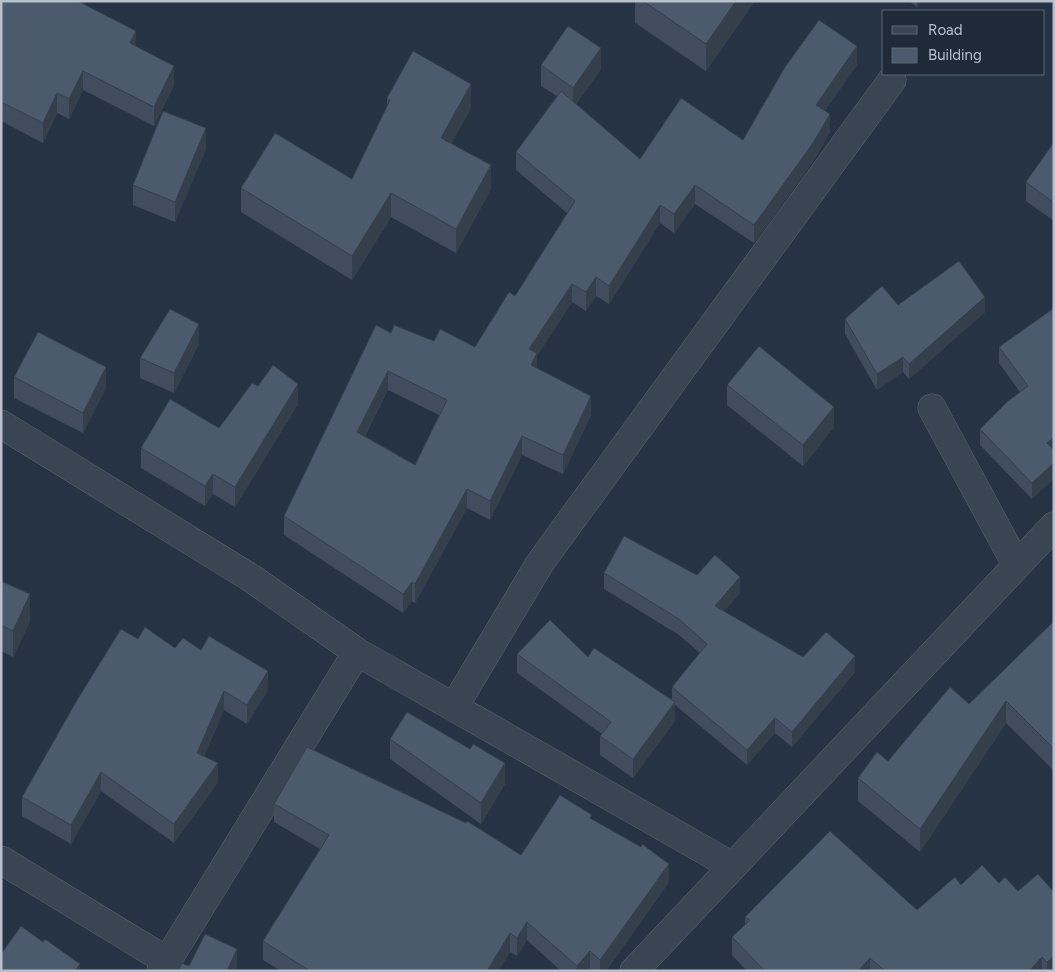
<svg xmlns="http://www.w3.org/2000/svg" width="1055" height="972" font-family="Figtree,sans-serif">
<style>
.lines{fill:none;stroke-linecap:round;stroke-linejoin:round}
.minor-casing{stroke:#596371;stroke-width:29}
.minor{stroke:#3a4553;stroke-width:28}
.wall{fill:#414d5e;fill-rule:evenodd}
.shaded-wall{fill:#353f4c}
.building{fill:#4c5a6d;stroke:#353f4c;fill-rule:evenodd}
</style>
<rect width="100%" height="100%" fill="#263344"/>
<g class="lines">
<g class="minor-casing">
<g id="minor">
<polyline points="932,408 1016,564"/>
<polyline points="1,424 251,578 357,652 732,866"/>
<polyline points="454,707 540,563 892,80"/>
<polyline points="1,860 167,961"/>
<polyline points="161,971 357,652"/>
<polyline points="634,971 1054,526"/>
</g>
</g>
<use href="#minor" class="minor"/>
</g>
<g class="wall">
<polygon points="1,1 136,46 174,85 154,126 83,90 69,119 57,113 43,143 1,121"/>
<polygon points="635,1 755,1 706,71 635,23"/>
<polygon points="909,1 921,1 917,7"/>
<path d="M541,65L601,69L576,104L640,159L743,140L857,65L825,110L830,132L813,162L754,243L695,204L674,233L660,223L609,304L596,296L586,311L572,302L537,356V368L591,415L563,474L522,455L490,520L467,508L415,603L412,601L403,613L284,535V516L391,333L434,341L475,347L515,296L567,213L516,170V152L557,96L541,86ZM388,390L439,415L415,465L365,436Z"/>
<polygon points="387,98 471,108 451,144 491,189 456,253 391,217 352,280 241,212 241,188 352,179 387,107"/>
<polygon points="1054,142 1054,221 1026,201 1026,182"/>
<polygon points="206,149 175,222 133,205 133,185"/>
<polygon points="898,305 985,312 909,379 903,372 877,390 845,334 845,319"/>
<polygon points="1054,308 1032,499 980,445 980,429 1020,392 999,363 999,347"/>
<polygon points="199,344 174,393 140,378 140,358"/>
<polygon points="14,377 106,388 83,433 14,398"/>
<polygon points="727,385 834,427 803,466 727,405"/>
<polygon points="258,386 298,404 235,507 213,494 205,506 141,468 141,448 219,428"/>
<polygon points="604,573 697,575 740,593 724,611 803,657 855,672 792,747 775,733 747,765 675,705 675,721 633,778 600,755 600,736 602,734 517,673 517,654 588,657 672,699 672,687 700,653 679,635 604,589"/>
<polygon points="1,581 30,621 13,657 1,651"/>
<polygon points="1054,621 1054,771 1006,723 920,852 858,801 858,778 888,761 969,704"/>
<polygon points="138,639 175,648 201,650 268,690 247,724 224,710 204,756 218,782 174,843 101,791 71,844 22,816 22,797"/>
<polygon points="390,739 505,784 481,824 390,759"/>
<polygon points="274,804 521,855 592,819 669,882 606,971 592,971 590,969 589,971 561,971 527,940 517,956 510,952 498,971 281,971 263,960 263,941 320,849 274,822"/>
<polygon points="982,865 1054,971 747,971 732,955 732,937 745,925 745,917 917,910 961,885"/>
</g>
<g class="shaded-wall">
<polygon points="736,1 755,1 706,71 706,44"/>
<polygon points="917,1 921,1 917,7"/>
<polygon points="136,31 136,50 130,43"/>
<polygon points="857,46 857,65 816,124 816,105"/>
<polygon points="601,48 601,69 573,108 573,88"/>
<polygon points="174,66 174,85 154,126 154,107"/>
<polygon points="83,71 83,90 69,119 69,99"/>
<polygon points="471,84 471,108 441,162 441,138"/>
<polygon points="57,93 57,113 43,143 43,123"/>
<polygon points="830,114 830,132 813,162 754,243 754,225"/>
<polygon points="206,128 206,149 175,222 175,202"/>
<polygon points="491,165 491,189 456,253 456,229"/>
<polygon points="695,185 695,204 674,233 674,214"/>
<polygon points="391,193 391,217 352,280 352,256"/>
<polygon points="660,205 660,223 609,304 609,286"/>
<polygon points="596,277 596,296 586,311 586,292"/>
<polygon points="572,284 572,302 537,356 537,372 531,383 529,349"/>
<polygon points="985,297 985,312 909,379 909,364"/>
<polygon points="199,324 199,344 174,393 174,373"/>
<polygon points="903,357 903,372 877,390 877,374"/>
<polygon points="106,367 106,388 83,433 83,413"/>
<polygon points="388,371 388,390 357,450 357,432"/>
<polygon points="298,384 298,404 235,507 235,487"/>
<polygon points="591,396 591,415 563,474 563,455"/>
<polygon points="834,407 834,427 803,466 803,445"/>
<polygon points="522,436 522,455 490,520 490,501"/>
<polygon points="1054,438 1054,454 1047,443"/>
<polygon points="1054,463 1054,479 1032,499 1032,483"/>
<polygon points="213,474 213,494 205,506 205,486"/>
<polygon points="467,489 467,508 415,603 415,584"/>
<polygon points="740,577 740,593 715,621 715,606"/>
<polygon points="412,582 412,601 403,613 403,594"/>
<polygon points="30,594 30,621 13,657 13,631"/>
<polygon points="855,656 855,672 792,747 792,732"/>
<polygon points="268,671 268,690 247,724 247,705"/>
<polygon points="224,691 224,710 197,772 197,753"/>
<polygon points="1006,701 1006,723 920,852 920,829"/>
<polygon points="675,702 675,721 633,778 633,759"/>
<polygon points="775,718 775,733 747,765 747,750"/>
<polygon points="218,763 218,782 174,843 174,824"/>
<polygon points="505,763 505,784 481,824 481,803"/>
<polygon points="101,772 101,791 71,844 71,825"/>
<polygon points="669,864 669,882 606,971 600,971 600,960"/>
<polygon points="527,922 527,940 517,956 517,938"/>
<polygon points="510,933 510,952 498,971 487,971"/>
<polygon points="237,949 237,971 227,971"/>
<polygon points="590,951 590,969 589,971 577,971 577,966"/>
<polygon points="1054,956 1054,971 1047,971 1047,962"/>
<polygon points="1042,957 1042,971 1029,971"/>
<polygon points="870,958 870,971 858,971"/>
<polygon points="80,964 80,971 75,971"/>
</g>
<g class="building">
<polygon points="1,1 78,1 136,31 130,43 174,66 154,107 83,71 69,99 57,93 43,123 1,102 1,69 2,68 1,67"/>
<polygon points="643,1 736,1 706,44"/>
<path d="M819,20L857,46L816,105L830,114L813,143L754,225L695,185L674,214L660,205L609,286L596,277L586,292L572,284L529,349L537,353L531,365L591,396L563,455L522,436L490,501L467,489L415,584L412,582L403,594L284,516L376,325L391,333L394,325L434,341L440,329L475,347L509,292L515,296L575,201L516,152L561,91L640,159L681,98L743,140L785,67ZM388,371L447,400L415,465L357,432Z"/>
<polygon points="568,26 601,48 573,88 541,65"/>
<polygon points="413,51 471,84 441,138 491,165 456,229 391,193 352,256 241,188 275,133 352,179 390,100 387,98"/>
<polygon points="163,111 206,128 175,202 133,185"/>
<polygon points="1054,142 1054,203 1026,182"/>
<polygon points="959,261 985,297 909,364 903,357 877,374 845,319 882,286 898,305"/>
<polygon points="1054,308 1054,438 1047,443 1054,450 1054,463 1032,483 980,429 1007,402 1028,386 999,347"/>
<polygon points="170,309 199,324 174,373 140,358"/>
<polygon points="38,332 106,367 83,413 14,377"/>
<polygon points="759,346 834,407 803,445 727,385"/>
<polygon points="273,365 298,384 235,487 213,474 205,486 141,448 170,399 219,428 252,383 258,386"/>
<polygon points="624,536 697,575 715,555 740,577 715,606 803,657 826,632 855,656 792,732 775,718 747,750 672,687 707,644 679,619 604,573"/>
<polygon points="1,581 30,594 13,631 1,625"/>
<polygon points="550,620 588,657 594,648 675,702 633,759 600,736 611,722 517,654"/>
<polygon points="1054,621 1054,749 1006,701 920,829 858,778 877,752 888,761 950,687 969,704"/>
<polygon points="145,627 175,648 183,638 201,650 209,636 268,671 247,705 224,691 197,753 218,763 174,824 101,772 71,825 22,797 77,700 121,629 138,639"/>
<polygon points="407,712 470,749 473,744 505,763 481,803 390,739"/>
<polygon points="307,747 466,823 467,821 521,855 560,795 592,815 590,818 641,847 642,844 669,864 600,960 590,951 577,966 527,922 517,938 510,933 487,971 310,971 263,941 329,835 274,804"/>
<polygon points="830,831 917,910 955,877 961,885 982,865 999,883 1005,877 1018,891 1038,874 1054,892 1054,956 1047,962 1042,957 1029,971 885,971 870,958 858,971 765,971 732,937 750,920 745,917"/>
<polygon points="21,926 43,942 45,939 80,964 75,971 1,971 1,954"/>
<polygon points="205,934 237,949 227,971 178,971 182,963 189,966"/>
</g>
<rect width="1055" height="972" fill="none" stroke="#b8c0cd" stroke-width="5"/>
<rect x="882" y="10" width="162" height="65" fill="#1f2a39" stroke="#5c6674"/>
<rect x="892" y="26" width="25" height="8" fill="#3a4553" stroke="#5c6674"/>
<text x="928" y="35" font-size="15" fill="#b8c0cd">Road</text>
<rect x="892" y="48" width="25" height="15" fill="#4c5a6d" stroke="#5c6674"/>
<text x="928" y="60" font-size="15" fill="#b8c0cd">Building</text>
</svg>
